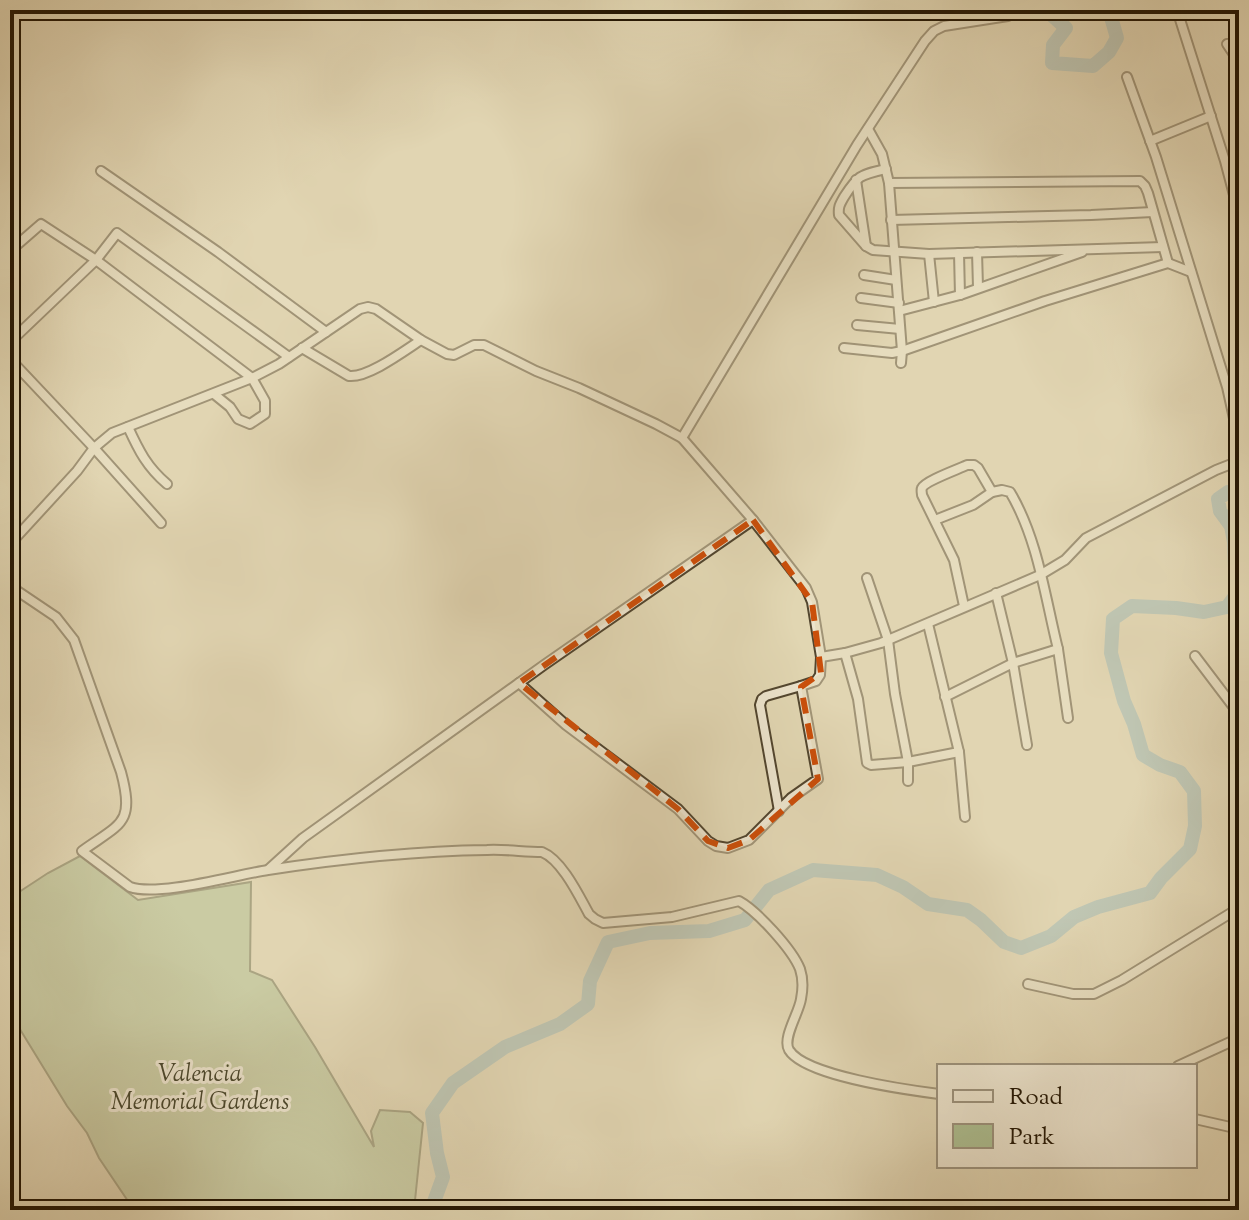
<svg xmlns="http://www.w3.org/2000/svg" width="1249" height="1220" font-family="'Sorts Mill Goudy',serif">
<style>
.green{fill:#adbf91;stroke:#686a4a;stroke-width:2}
.lines{fill:none;stroke-linecap:round;stroke-linejoin:round}
.river{stroke:#98b6b7;stroke-width:14}
.minor-casing{stroke:#52462f;stroke-width:12}
.minor{stroke:#ece4cd;stroke-width:8}
.marked{fill:none;stroke:#ca4f0b;stroke-width:6;stroke-dasharray:16 10;stroke-linejoin:round}
.labels{text-anchor:middle;dominant-baseline:central;stroke-width:6;stroke-linejoin:round;paint-order:stroke}
.park-label{font-size:24px;font-style:italic;fill:#4c492e;stroke:#ece4cd}
</style>
<rect width="100%" height="100%" fill="#e1d6b2"/>
<filter id="stains"><feTurbulence type="fractalNoise" baseFrequency=".0025" numOctaves="4"/><feColorMatrix values="0 0 0 0 .2 0 0 0 0 .09 0 0 0 0 .02 0 0 0 .5 -.17"/></filter>
<radialGradient id="worn" r=".72"><stop offset=".6" stop-color="#630" stop-opacity="0"/><stop offset="1" stop-color="#630" stop-opacity=".3"/></radialGradient>
<polygon class="green" points="80,856 138,900 251,882 250,971 272,980 315,1047 374,1147 371,1131 380,1110 410,1112 423,1123 414,1210 134,1210 99,1158 87,1133 67,1106 10,1013 10,898 48,873"/>
<g class="lines">
<g class="river">
<polyline points="950,10 964,12 974,10"/>
<polyline points="1046,10 1066,28 1053,45 1052,63 1093,66 1109,52 1117,38 1111,17 1107,10"/>
<polyline points="431,1210 443,1177 437,1153 432,1113 453,1083 505,1047 560,1024 588,1004 590,981 608,942 650,933 709,931 745,920 769,890 813,870 877,875 903,887 928,904 967,910 981,920 1004,942 1021,948 1051,936 1074,917 1098,907 1150,893 1161,878 1190,849 1195,826 1194,791 1180,772 1160,765 1143,755 1134,724 1124,701 1111,653 1113,619 1132,606 1176,608 1204,612 1227,607 1236,595 1234,542 1231,526 1220,511 1218,499 1228,492 1239,492"/>
</g>
<g class="minor-casing">
<g id="minor">
<polyline points="1177,10 1225,161 1239,214"/>
<polyline points="1227,44 1239,62"/>
<polyline points="1127,77 1156,157 1227,387 1239,441"/>
<polyline points="868,129 882,154 889,183 902,351 901,363"/>
<polyline points="1150,141 1211,116"/>
<path d="M886,169C860,175 858,175 844,197C840,204 838,207 839,215L866,246L873,250L929,254L1163,247"/>
<polyline points="101,171 218,252 326,332"/>
<polyline points="856,180 866,246"/>
<polyline points="889,183 1140,181 1145,186 1148,193 1168,263"/>
<polyline points="891,220 1091,215 1153,212"/>
<polyline points="10,251 41,224 96,260 117,233 289,357"/>
<polyline points="977,252 978,287"/>
<polyline points="959,253 960,295"/>
<polyline points="929,254 934,302"/>
<polyline points="864,275 896,280"/>
<polyline points="861,298 899,303"/>
<polyline points="899,311 960,295 1082,252"/>
<polyline points="857,325 900,329"/>
<polyline points="10,342 96,260 252,378 265,401 265,414 250,424 238,419 230,407 214,394"/>
<path d="M302,348L349,376C368,378 404,351 421,340"/>
<polyline points="844,348 892,353 902,351 1045,301 1168,263 1191,272"/>
<polyline points="10,359 94,448 161,523"/>
<path d="M128,427C139,451 147,467 167,484"/>
<polyline points="682,438 857,145 925,41 934,31 944,26 1008,16 1016,10"/>
<polyline points="935,520 973,505 992,492"/>
<polyline points="10,544 77,471 94,448 112,433 252,378 279,364 360,309 368,307 376,309 421,340 447,354 454,355 474,345 484,345 536,371 579,388 656,424 682,438 753,520 806,588 812,602 821,657 820,675 816,681 801,686 818,779 791,798 749,840 728,848 716,846 708,841 678,809 566,725 519,683"/>
<polyline points="867,578 888,640 895,694 908,762 908,781"/>
<path d="M10,586L56,617L74,640L121,772C135,824 121,823 82,851L130,887C158,897 235,875 268,870C340,859 414,851 487,850C505,849 524,852 542,852C562,860 579,896 589,914L595,919L603,923L672,917L739,901C757,911 792,949 800,969C803,978 803,989 801,999C799,1013 782,1038 789,1050C805,1076 908,1090 939,1094"/>
<polyline points="996,593 1013,663 1027,745"/>
<polyline points="928,624 959,752 965,817"/>
<polyline points="1058,649 1068,718"/>
<polyline points="845,653 858,699 867,763 871,765 908,762 959,752"/>
<polyline points="1195,656 1239,714"/>
<polyline points="821,657 845,653 881,643 1040,575 1065,560 1086,538 1216,470 1239,461"/>
<path d="M945,697L1013,663L1058,649C1045,597 1038,539 1010,492L1002,490L992,492L978,468L974,465H967C959,469 925,481 922,488C921,490 922,493 922,495L954,560L964,606"/>
<polyline points="779,811 760,705 762,699 766,696 801,686"/>
<polyline points="269,869 303,838 544,665 753,520"/>
<polyline points="1028,984 1073,994 1094,994 1122,980 1239,908"/>
<polyline points="1178,1066 1239,1038"/>
<polyline points="1195,1119 1239,1129"/>
</g>
</g>
<use href="#minor" class="minor"/>
</g>
<path d="M0 0H1249V1220H0ZM753,520L812,602L821,673L801,687L818,779L749,840L728,848L708,841L678,809L519,683Z" fill="#e1d6b2" fill-opacity=".55" fill-rule="evenodd"/>
<path class="marked" d="M753,520L812,602L821,673L801,687L818,779L749,840L728,848L708,841L678,809L519,683Z"/>
<g class="labels">
<g class="park-label">
<text x="200" y="1075">Valencia<tspan x="200" dy="28">Memorial Gardens</tspan></text>
</g>
</g>
<rect width="1249" height="1220" fill="none" stroke="#e1d6b2" stroke-width="40"/>
<rect x="12" y="12" width="1225" height="1196" fill="none" stroke="#231603" stroke-width="4"/>
<rect x="20" y="20" width="1209" height="1180" fill="none" stroke="#231603" stroke-width="2"/>
<rect x="937" y="1064" width="260" height="104" fill="#ece4cd" stroke="#9c927c" stroke-width="2"/>
<rect x="953" y="1090" width="40" height="12" fill="#ece4cd" stroke="#9c927c" stroke-width="2"/>
<text x="1009" y="1104" font-size="24" fill="#231603">Road</text>
<rect x="953" y="1124" width="40" height="24" fill="#adbf91" stroke="#9c927c" stroke-width="2"/>
<text x="1009" y="1144" font-size="24" fill="#231603">Park</text>
<rect width="100%" height="100%" filter="url(#stains)"/>
<rect width="100%" height="100%" fill="url(#worn)"/>
</svg>
